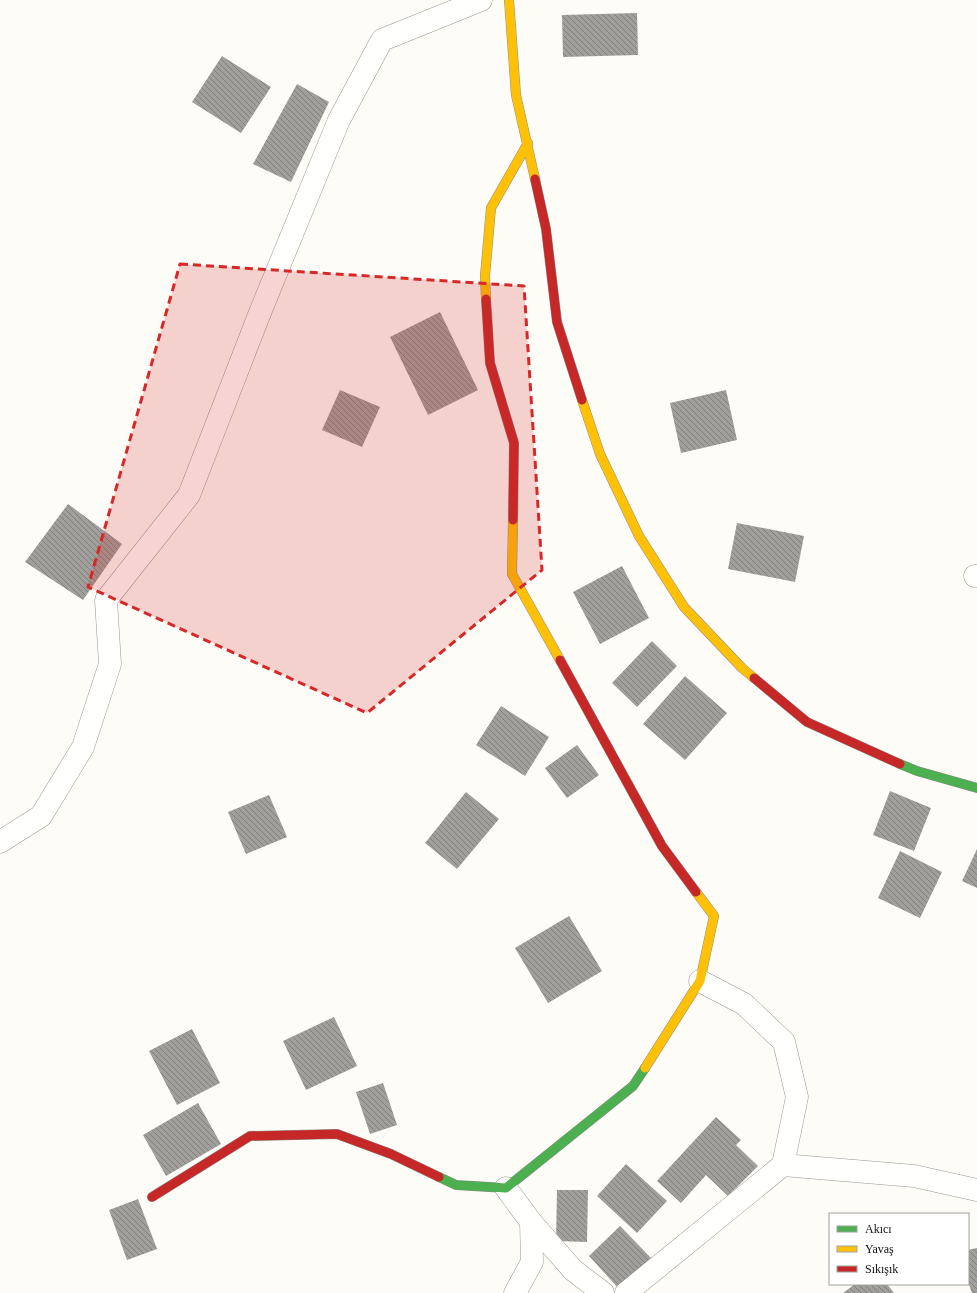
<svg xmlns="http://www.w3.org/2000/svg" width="977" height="1293" font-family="'Times New Roman',serif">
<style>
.building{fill:url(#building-back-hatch)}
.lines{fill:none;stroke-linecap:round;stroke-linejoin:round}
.street-casing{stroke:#979795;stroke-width:23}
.fast-casing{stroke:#8e8d8b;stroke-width:10}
.slow-casing{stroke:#8e8d8b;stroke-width:10}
.jam-casing{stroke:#8e8d8b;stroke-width:10}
.street{stroke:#fffffe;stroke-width:22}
.fast{stroke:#4caf50;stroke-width:9}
.slow{stroke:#ffc107;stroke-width:9}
.jam{stroke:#c62828;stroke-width:9}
.marked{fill:#d62828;fill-opacity:0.2;stroke:#d62828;stroke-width:3;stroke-dasharray:8 5;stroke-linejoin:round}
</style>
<defs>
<pattern id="building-back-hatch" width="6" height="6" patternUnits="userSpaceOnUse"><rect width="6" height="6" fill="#a19f9c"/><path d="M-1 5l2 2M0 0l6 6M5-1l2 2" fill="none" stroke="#82807e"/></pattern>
</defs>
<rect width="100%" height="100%" fill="#fdfcf7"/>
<g class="building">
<polygon points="637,13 638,55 563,57 562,15"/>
<polygon points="222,56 271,87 241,133 192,102"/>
<polygon points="297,84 329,102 291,182 253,164"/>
<polygon points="440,312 478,390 428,415 390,337"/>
<polygon points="340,390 380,407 362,447 322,430"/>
<polygon points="726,390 737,440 681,453 670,403"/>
<polygon points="68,504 122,544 83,600 25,562"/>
<polygon points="737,523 804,536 795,582 728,569"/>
<polygon points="622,566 649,618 600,644 573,592"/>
<polygon points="652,641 677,666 637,707 612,683"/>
<polygon points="685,676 727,713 685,760 643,724"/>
<polygon points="501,706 549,737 525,776 476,745"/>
<polygon points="577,745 599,775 567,798 545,768"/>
<polygon points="890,791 931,808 914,851 873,835"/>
<polygon points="466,792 499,819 457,869 425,843"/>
<polygon points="269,795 287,837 246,854 228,812"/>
<polygon points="977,849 977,888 962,881"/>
<polygon points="900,851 942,872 920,918 878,898"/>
<polygon points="569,916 602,971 548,1003 515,948"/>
<polygon points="334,1017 357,1066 306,1090 283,1041"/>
<polygon points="192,1029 220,1083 177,1105 149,1051"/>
<polygon points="383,1083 397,1125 370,1134 356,1092"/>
<polygon points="198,1103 221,1144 166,1176 143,1135"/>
<polygon points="716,1117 741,1140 736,1145 758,1166 728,1196 706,1175 681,1203 657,1181"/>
<polygon points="626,1164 667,1201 637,1233 597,1196"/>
<polygon points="557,1190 588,1190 587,1242 556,1241"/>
<polygon points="138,1199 157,1249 127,1260 109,1210"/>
<polygon points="620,1226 651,1258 619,1289 589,1256"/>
<polygon points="977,1248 977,1293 972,1293 968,1282 968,1250"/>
<polygon points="855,1284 887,1284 894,1293 843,1293"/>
</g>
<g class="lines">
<g class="street-casing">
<g id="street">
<polyline points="975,576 977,576"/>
<polyline points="0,842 41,816 83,747 110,664 106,600 189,495 261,310 339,120 382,40 481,0"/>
<polyline points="783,1165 914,1176 977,1190"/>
<polyline points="506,1188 531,1222 573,1270 603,1293"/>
<polyline points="515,1293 532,1262 531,1222"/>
<polyline points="626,1293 783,1165 797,1097 784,1042 744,1004 700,981"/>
</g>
</g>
<g class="fast-casing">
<g id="fast">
<polyline points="900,764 917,771 977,788"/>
<polyline points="439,1177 456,1185 506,1188 633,1086 645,1068"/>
</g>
</g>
<g class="slow-casing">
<g id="slow">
<polyline points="509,0 516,95 535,179"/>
<polyline points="486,299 485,276 491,208 528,143"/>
<polyline points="582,400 600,454 639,536 684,607 742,668 754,678"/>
<polyline points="513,520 512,574 560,660"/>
<polyline points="645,1068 700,981 714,916 696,892"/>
</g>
</g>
<g class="jam-casing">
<g id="jam">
<polyline points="535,179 546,229 557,322 582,400"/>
<polyline points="486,299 490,363 514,443 513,520"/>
<polyline points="560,660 662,846 696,892"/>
<polyline points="754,678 807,722 900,764"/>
<polyline points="152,1197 250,1136 337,1134 391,1154 439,1177"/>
</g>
</g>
<use href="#street" class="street"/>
<use href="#fast" class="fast"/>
<use href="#slow" class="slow"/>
<use href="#jam" class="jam"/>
</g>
<path class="marked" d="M180,264L524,286L542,570L367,713L88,587Z"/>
<rect x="829" y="1213" width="140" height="72" fill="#ffffff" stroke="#a0a0a0"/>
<rect x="837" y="1226" width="20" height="6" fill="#4caf50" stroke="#a0a0a0"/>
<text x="865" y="1233" font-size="12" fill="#111111">Akıcı</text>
<rect x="837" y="1246" width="20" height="6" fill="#ffc107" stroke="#a0a0a0"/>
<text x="865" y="1253" font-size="12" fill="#111111">Yavaş</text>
<rect x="837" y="1266" width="20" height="6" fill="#c62828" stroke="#a0a0a0"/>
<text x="865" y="1273" font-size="12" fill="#111111">Sıkışık</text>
</svg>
